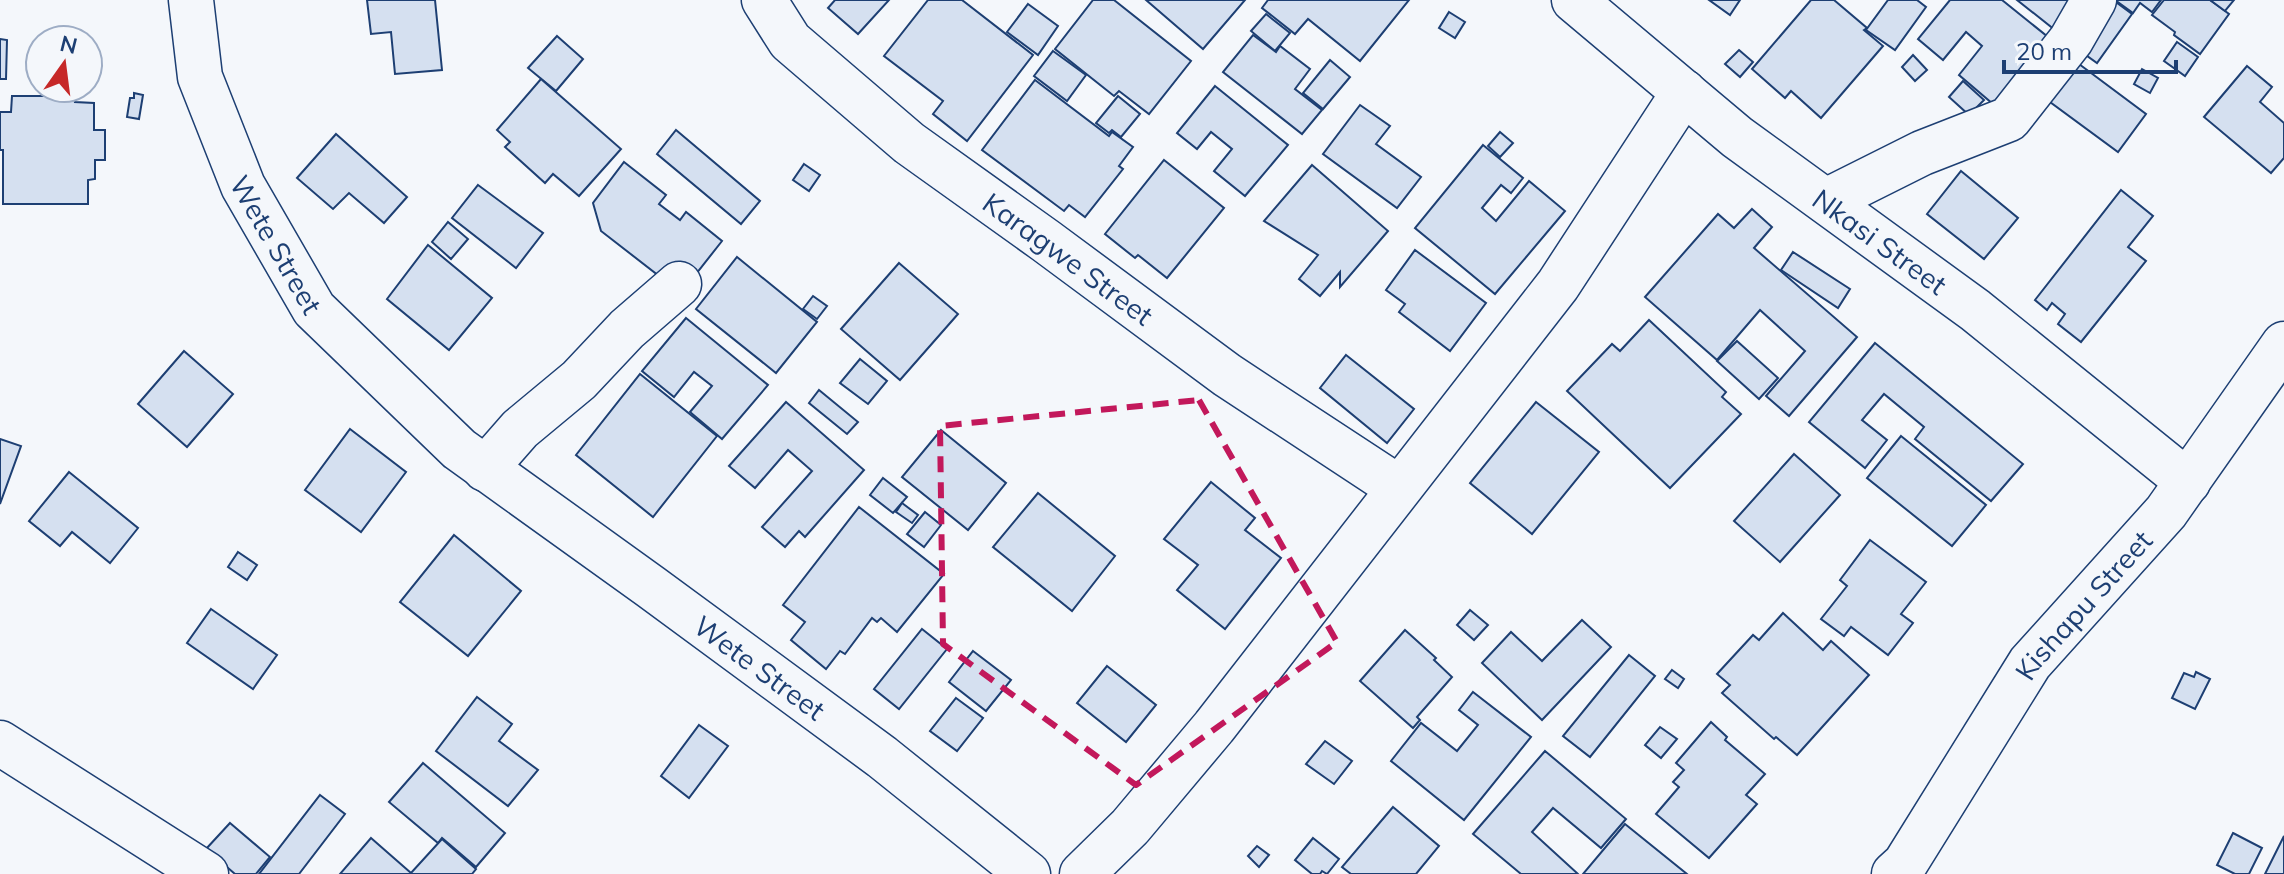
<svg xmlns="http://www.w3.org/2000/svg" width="2284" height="874" font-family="Mulish,sans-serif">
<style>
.building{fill:#d5e0f0;stroke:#1d3f73;stroke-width:2}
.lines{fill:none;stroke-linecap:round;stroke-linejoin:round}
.street-casing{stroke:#1d3f73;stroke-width:47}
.street{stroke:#f4f7fb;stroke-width:44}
.marked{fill:none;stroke:#c2185b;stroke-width:6;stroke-dasharray:16 10;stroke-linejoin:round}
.labels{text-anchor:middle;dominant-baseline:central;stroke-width:6;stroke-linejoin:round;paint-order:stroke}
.street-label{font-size:28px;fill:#1d3f73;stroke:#f4f7fb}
</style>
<rect width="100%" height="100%" fill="#f4f7fb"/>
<g class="building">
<polygon points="367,0 435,0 442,70 395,74 391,32 371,34"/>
<polygon points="835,0 889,0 858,34 828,8"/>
<polygon points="928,0 962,0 1033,55 967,141 933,114 943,101 884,56"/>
<polygon points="1093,0 1114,0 1191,61 1149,114 1119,91 1114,96 1055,49"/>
<polygon points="1146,0 1245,0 1203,49"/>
<polygon points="1268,0 1409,0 1360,61 1308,19 1295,34 1262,8"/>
<polygon points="1709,0 1740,0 1730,15"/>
<polygon points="1811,0 1834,0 1867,28 1864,30 1883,46 1821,118 1791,91 1785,98 1752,69"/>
<polygon points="1888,0 1917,0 1926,7 1895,50 1866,30"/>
<polygon points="1950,0 2002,0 2048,37 1993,104 1959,75 1982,46 1966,32 1943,60 1918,39"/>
<polygon points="2017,0 2080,0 2055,30"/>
<polygon points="2113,0 2132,14 2097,63 2072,45"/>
<polygon points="2115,0 2161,0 2152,12 2140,3 2133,13"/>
<polygon points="2164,0 2210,0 2229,14 2200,54 2174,35 2175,32 2152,15"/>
<polygon points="2210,0 2234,0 2225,11"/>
<polygon points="1028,4 1058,26 1038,55 1007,32"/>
<polygon points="1449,12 1465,22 1455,38 1439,28"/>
<polygon points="1266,14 1290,33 1275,51 1251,31"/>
<polygon points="1253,35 1276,52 1280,46 1310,69 1295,89 1322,110 1302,134 1223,72"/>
<polygon points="557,36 583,59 556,91 528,68"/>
<polygon points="0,39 7,40 6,79 0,79"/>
<polygon points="2177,42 2198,57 2185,76 2164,61"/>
<polygon points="1739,50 1753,62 1740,77 1725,64"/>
<polygon points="1053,51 1086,75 1067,101 1034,76"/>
<polygon points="1913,55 1927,70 1915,81 1902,67"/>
<polygon points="1330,60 1350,77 1323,109 1303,93"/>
<polygon points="2079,64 2146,114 2118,152 2050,102"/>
<polygon points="2247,66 2272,87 2260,102 2284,123 2284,158 2271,173 2204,117"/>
<polygon points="2142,69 2158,78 2150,93 2134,84"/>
<polygon points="541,79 621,149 579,196 553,174 545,183 505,147 510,142 497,130"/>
<polygon points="1035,80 1109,136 1112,132 1133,147 1119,166 1123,169 1085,217 1069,205 1064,211 982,150"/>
<polygon points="1963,81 1984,100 1969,115 1949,97"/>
<polygon points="1215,86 1288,145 1245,196 1214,171 1232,149 1211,132 1197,149 1177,133"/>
<polygon points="134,93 143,95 139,119 127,117 130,98 134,98"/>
<polygon points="12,96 76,96 75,102 94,103 94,130 105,130 105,160 95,160 95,179 88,180 88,204 3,204 3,150 0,150 0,112 11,112"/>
<polygon points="1118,96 1140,114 1121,137 1112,130 1109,133 1096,123"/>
<polygon points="1360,105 1390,126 1376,144 1421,177 1397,208 1323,154"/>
<polygon points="676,130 760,201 741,224 657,154"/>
<polygon points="1500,132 1513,143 1500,157 1488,146"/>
<polygon points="336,134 407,197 384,223 349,193 333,209 297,178"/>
<polygon points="1483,145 1523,178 1511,193 1501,185 1482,208 1496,221 1529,181 1565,211 1495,294 1415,228"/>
<polygon points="1164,160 1224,208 1167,278 1138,255 1135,258 1105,234"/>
<polygon points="624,162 666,195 659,204 680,220 686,212 722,241 681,293 601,231 593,203"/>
<polygon points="804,164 820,175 809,191 793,180"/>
<polygon points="1312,165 1388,231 1340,287 1340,272 1320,296 1299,279 1318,255 1264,221"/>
<polygon points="1961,171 2018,218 1984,259 1927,214"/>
<polygon points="478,185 543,233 516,268 452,218"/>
<polygon points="2121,190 2153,216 2128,247 2146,261 2081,342 2058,324 2065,314 2052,303 2047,310 2035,300"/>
<polygon points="1752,209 1772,227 1754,248 1857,337 1789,416 1766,396 1805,351 1760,310 1717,360 1645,297 1718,214 1734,228"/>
<polygon points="448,222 468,239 451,259 432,242"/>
<polygon points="428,245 492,298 449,350 387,299"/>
<polygon points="1415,250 1486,303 1450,351 1399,312 1405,304 1386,290"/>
<polygon points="1793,252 1850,289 1838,308 1781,270"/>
<polygon points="737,257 817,322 776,373 696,309"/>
<polygon points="899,263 958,314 900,380 841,329"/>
<polygon points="813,296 827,306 817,319 803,309"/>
<polygon points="686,318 768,385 722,439 690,412 712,386 694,372 674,397 642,371"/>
<polygon points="1649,320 1726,392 1722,397 1741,414 1670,488 1567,391 1612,344 1620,351"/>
<polygon points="1737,341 1778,378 1759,399 1717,361"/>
<polygon points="1875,343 2023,464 1991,501 1915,439 1924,427 1884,394 1862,420 1887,440 1865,468 1809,422"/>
<polygon points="184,351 233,394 187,447 138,404"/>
<polygon points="1346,355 1414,409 1387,443 1320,388"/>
<polygon points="860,359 887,381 868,404 840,383"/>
<polygon points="640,374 717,436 653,517 576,455"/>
<polygon points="819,390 858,422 847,434 809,403"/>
<polygon points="786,402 864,470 805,537 799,531 785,547 762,527 812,471 788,450 755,488 729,466"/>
<polygon points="1536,402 1599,452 1532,534 1470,483"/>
<polygon points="350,429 406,472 361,532 305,490"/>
<polygon points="941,430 1006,483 968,530 902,477"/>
<polygon points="1901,436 1986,505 1952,546 1867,478"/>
<polygon points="0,439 21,446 0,504"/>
<polygon points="1794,454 1840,495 1780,562 1734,521"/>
<polygon points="69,472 138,528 110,563 72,532 60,546 29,521"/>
<polygon points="883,478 907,497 893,513 870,495"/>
<polygon points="1211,482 1255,518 1245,530 1281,558 1225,629 1177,590 1198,565 1164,539"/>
<polygon points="1038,493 1115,556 1072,611 993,547"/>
<polygon points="902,503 918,515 912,523 896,512"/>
<polygon points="859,507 944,574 897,632 881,618 877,622 872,618 845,654 840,651 826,669 791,640 805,622 783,605"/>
<polygon points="925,512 941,525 924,547 907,534"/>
<polygon points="454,535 521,591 468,656 400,602"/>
<polygon points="1870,540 1926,582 1901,614 1913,623 1888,655 1851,627 1844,636 1821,619 1847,586 1840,580"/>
<polygon points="238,552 257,565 247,580 228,567"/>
<polygon points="211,609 277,655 253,689 187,643"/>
<polygon points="1470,610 1488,625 1474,640 1457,625"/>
<polygon points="1783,613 1823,650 1831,641 1869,675 1797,755 1776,737 1774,739 1722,693 1730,685 1717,674 1753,635 1759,640"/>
<polygon points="1582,620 1611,647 1542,720 1482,663 1511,632 1542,661"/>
<polygon points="922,629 947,649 899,709 874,689"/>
<polygon points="1405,630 1436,658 1434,660 1452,677 1417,717 1420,720 1413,728 1360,681"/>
<polygon points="973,651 1011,680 986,711 949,682"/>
<polygon points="1629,655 1655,676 1590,757 1563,736"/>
<polygon points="1107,666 1156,705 1126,742 1077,703"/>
<polygon points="1672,670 1684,679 1678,688 1665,679"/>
<polygon points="2196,672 2210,679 2195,709 2172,698 2184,673 2194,677"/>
<polygon points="1473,692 1531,737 1464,820 1391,761 1421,723 1457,751 1478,725 1459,710"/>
<polygon points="477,697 512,724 499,741 538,770 508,806 436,751"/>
<polygon points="956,698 983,718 957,751 930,731"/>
<polygon points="1711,722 1727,737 1725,740 1765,774 1746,795 1757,804 1709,858 1656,814 1679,787 1673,782 1684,770 1676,763"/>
<polygon points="699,725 728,746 689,798 661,776"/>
<polygon points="1660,727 1677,739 1661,758 1645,745"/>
<polygon points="1325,741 1352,761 1334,784 1306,764"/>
<polygon points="1545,751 1626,819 1601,848 1553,808 1532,832 1578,874 1521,874 1473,834"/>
<polygon points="423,763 505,833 476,867 442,838 438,843 389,802"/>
<polygon points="320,795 345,814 299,874 259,874"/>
<polygon points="1393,807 1439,846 1416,874 1351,874 1342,867"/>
<polygon points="230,823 270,857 256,874 235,874 206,849"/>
<polygon points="1625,824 1687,874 1583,874"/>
<polygon points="2233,833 2262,848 2249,874 2235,874 2217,865"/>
<polygon points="2284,836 2284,874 2265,874"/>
<polygon points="371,838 411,873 442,839 476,869 472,874 340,874"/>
<polygon points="1313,838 1339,859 1327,874 1322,871 1320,874 1312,874 1295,860"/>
<polygon points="1257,846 1269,855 1259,867 1248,856"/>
</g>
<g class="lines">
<g class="street-casing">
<g id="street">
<path id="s1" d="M191,0L200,77L243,186L314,309L459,449L651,587L882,757L1028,874"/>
<path id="s2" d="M764,0L790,41L909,143L1046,241L1227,375L1399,488"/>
<path id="s3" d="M1574,0L1737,137L1975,310L2188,482"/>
<polyline points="1826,201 1922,153 2009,119 2071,40 2094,0"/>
<polyline points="485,469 520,429 579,380 627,329 679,284"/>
<polyline points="0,743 206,874"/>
<polyline points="1082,874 1130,827 1214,727 1558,285 1684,92"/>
<path id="s4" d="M1894,874L1905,864L2030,663L2166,512L2284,344"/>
</g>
</g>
<use href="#street" class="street"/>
</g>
<path class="marked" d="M1199,400L1337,642L1136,785L943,644L940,426Z"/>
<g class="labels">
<g class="street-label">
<text stroke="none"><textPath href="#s3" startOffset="390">Nkasi Street</textPath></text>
<text stroke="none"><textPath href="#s1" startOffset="262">Wete Street</textPath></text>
<text stroke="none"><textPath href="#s2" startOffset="402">Karagwe Street</textPath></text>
<text stroke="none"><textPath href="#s4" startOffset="330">Kishapu Street</textPath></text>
<text stroke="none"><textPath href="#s1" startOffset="910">Wete Street</textPath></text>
</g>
</g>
<g transform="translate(64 64) rotate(14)"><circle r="38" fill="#f4f7fb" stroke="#9eadc5" stroke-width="2"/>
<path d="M0-6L14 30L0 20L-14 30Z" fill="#c62828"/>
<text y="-12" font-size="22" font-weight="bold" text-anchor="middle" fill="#1d3f73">N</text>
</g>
<path d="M2004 60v12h172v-12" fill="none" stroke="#1d3f73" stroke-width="4"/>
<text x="2016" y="60" font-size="24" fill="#1d3f73" stroke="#f4f7fb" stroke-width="6" paint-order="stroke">20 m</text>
</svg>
